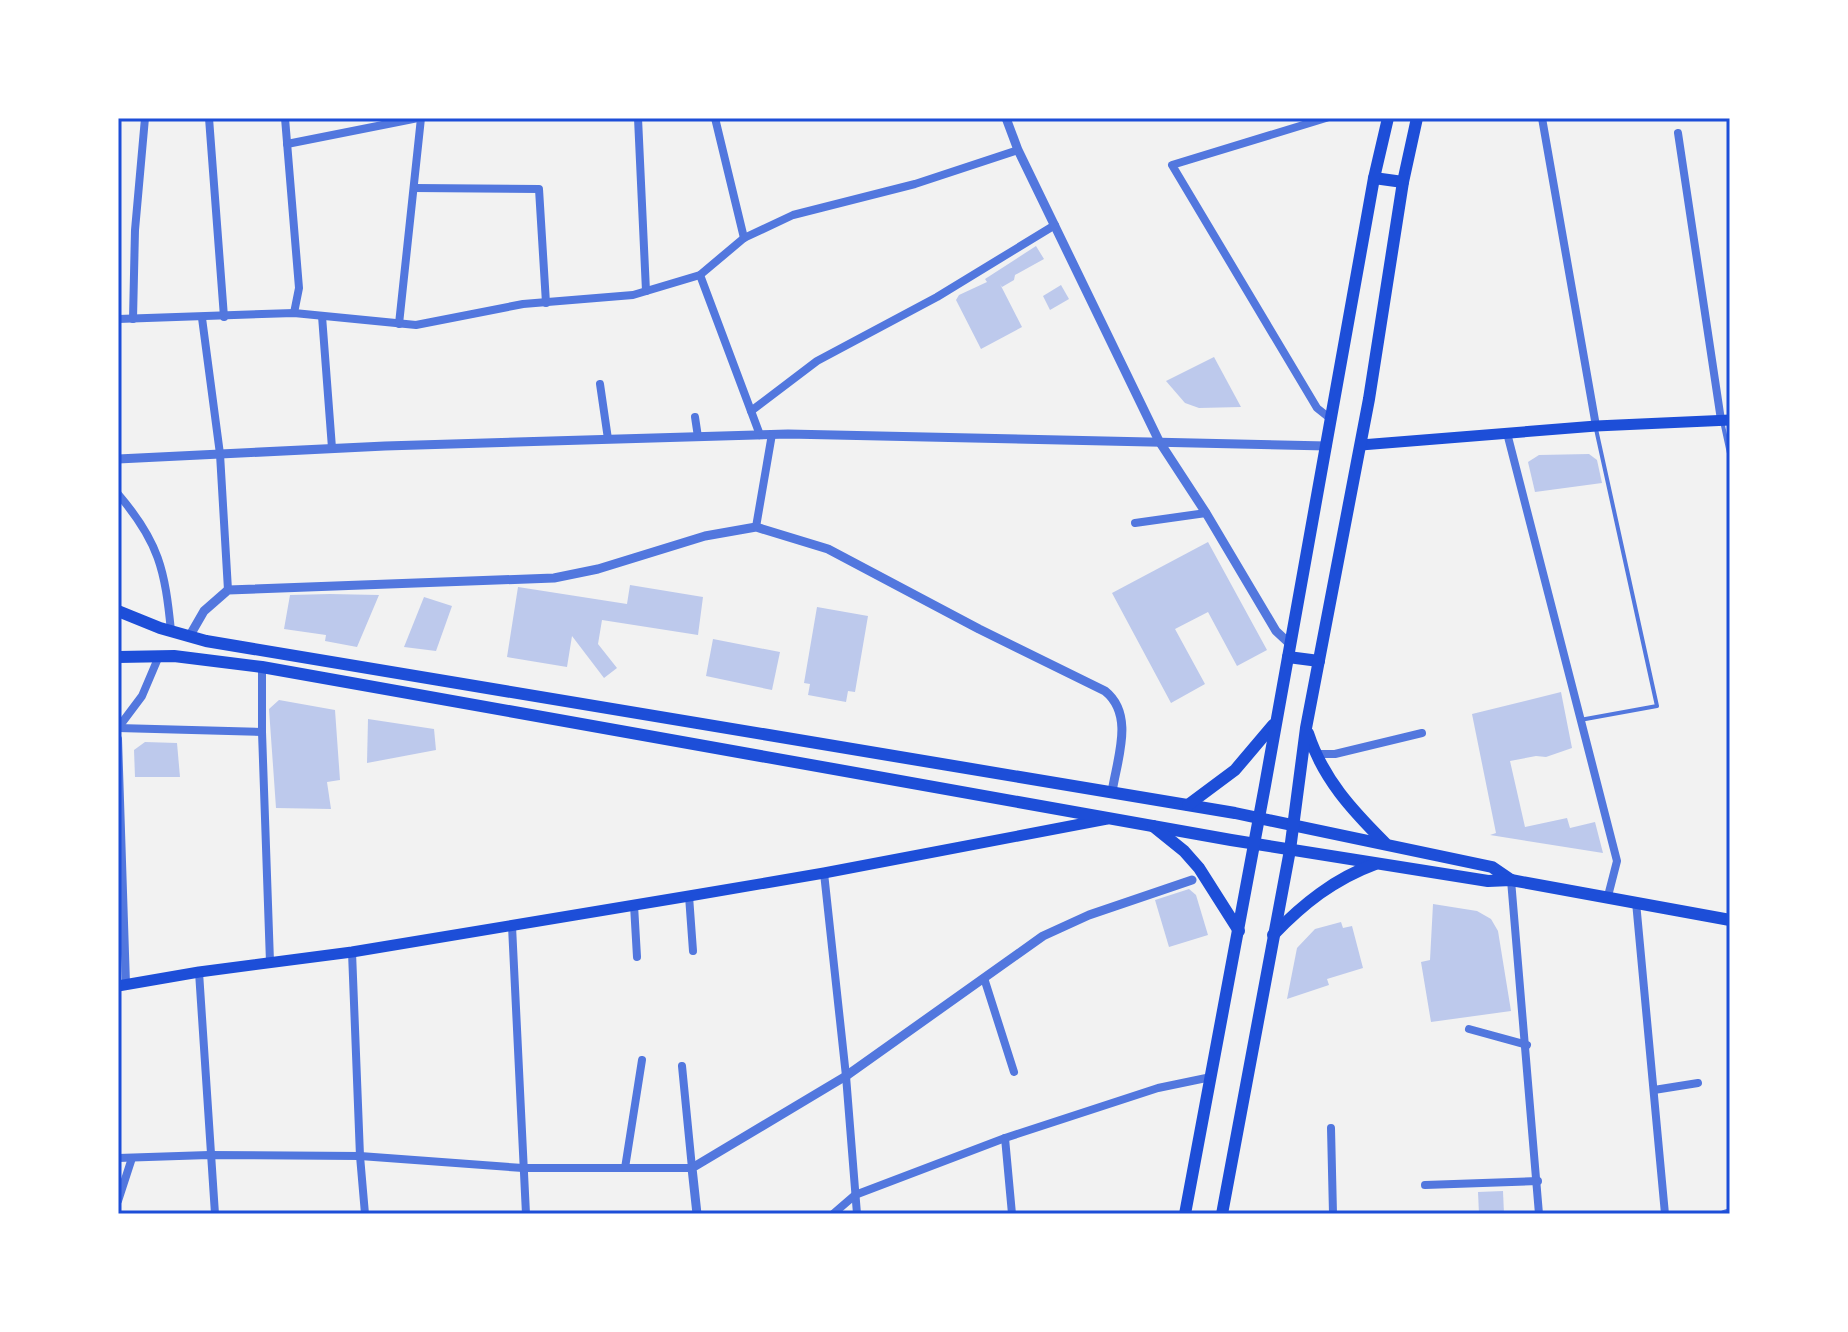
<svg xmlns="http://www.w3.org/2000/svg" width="1848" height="1332" font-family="'PT Serif',serif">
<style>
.building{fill:#bdc9ec}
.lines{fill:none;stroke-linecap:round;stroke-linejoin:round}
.service{stroke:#5277de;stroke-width:4}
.minor{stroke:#5277de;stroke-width:8}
.tertiary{stroke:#5277de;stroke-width:9}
.secondary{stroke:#1d4ed8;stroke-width:11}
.primary{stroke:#1d4ed8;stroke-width:12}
.neatline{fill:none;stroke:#1d4ed8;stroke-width:3}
</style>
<rect width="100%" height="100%" fill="#f2f2f2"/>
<g class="building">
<polygon points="1036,246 1044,259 1015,275 1014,280 1002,287 1000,284 1022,327 981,349 956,300 959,295 987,282 985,279"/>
<polygon points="1061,285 1069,299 1050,310 1043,296"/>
<polygon points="1214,357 1241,407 1199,408 1185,403 1166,381"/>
<polygon points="1589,454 1597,460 1602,483 1535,492 1528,462 1539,455"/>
<polygon points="1208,542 1267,650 1237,666 1208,612 1175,629 1205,684 1171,703 1112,593"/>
<polygon points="630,585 703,597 698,635 602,620 598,644 617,668 604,678 572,636 567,667 507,657 518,587 627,604"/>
<polygon points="330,594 379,595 357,647 325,641 326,635 284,629 290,595"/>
<polygon points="424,597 452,606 436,651 404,647"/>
<polygon points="817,607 868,616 855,692 848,691 846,702 808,695 810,684 804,683"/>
<polygon points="713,639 780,652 772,690 706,676"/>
<polygon points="1561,692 1572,748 1546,757 1536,756 1510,761 1525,827 1567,818 1570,828 1595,822 1603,853 1490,835 1496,833 1472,714"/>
<polygon points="279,700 335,710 340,780 327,782 331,809 276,808 269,709"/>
<polygon points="368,719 434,729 436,750 367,763"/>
<polygon points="145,742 177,743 180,777 135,777 134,750"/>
<polygon points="1189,889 1196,895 1208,935 1169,947 1155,900"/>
<polygon points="1433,904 1477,911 1491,919 1498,931 1511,1011 1431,1022 1421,962 1430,960"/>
<polygon points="1341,922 1343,928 1352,926 1363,968 1327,979 1329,985 1287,999 1297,948 1315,929"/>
<polygon points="1503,1191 1504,1214 1479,1214 1478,1192"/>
</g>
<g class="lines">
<g class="service">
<polyline points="1722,421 1730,458"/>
<polyline points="1580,720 1657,706 1596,429"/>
</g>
<g class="minor">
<polyline points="209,118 224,317"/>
<polyline points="285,118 299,288 294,313"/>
<polyline points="638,118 646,291"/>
<polyline points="715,118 744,238"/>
<polyline points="1326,118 1172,165 1317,408 1332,420"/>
<polyline points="1542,118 1596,426"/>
<polyline points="1678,133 1721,420"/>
<polyline points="287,144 418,118"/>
<polyline points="414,188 539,189 546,303"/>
<polyline points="700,275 760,435"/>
<polyline points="322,316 332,448"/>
<polyline points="202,318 220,454 228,590"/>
<polyline points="118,319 294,313 416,325 523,304 633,295 700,275 744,238 793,215 915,184 1018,150"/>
<polyline points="133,319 135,230 145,118"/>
<polyline points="399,324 421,118"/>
<polyline points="600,384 608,439"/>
<polyline points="751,411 817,361 937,297 1055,225"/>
<polyline points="695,417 698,437"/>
<polyline points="1507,433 1617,861 1608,896"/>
<path d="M118,494C159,542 165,570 171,631"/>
<polyline points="1135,523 1206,513"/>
<polyline points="756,527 772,434"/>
<polyline points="262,667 262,732 270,962"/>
<polyline points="118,728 262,732"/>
<polyline points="118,728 142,696 159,656"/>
<polyline points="118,739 126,984"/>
<polyline points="1315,754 1335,754 1422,733"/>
<polyline points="824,873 846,1076 857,1214"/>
<polyline points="1511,880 1539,1214"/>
<polyline points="689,896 693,951"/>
<polyline points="1636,902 1665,1214"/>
<polyline points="634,905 637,957"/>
<polyline points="512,926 526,1214"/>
<polyline points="352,952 360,1156 365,1214"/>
<polyline points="199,972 215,1214"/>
<polyline points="984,978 1014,1072"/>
<polyline points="1469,1029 1527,1045"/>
<polyline points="1654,1090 1698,1083"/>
<polyline points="1331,1128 1333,1214"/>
<polyline points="1005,1138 1012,1214"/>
<polyline points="118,1158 209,1155 360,1156 523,1168 692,1168 682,1066"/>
<polyline points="625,1168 642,1060"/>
<polyline points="1425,1185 1538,1181"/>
<polyline points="118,1201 132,1158"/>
<polyline points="833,1214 855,1195 1005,1138 1158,1088 1211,1077"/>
<polyline points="1724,1214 1730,1212"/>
</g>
<g class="tertiary">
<polyline points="1006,118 1018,150 1159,441 1206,513 1276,631 1290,644"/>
<polyline points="118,459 385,446 788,434 1327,446"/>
<path d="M189,637L204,611L228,590L554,578L598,569L705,536L756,527L828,549L979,629L1105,691C1135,715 1117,759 1112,792"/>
<polyline points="697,1214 692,1168 846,1076 1043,936 1089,915 1192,880"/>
</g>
<g class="secondary">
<polyline points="1361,445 1596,426 1730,420"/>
<polyline points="118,986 199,972 352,952 689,896 824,873 1107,819"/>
</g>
<g class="primary">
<polyline points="1374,178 1403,182"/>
<polyline points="118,611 160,628 206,641 1235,813 1492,867 1511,880"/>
<polyline points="118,657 174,656 262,667 1231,840 1488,881 1511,880 1730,920"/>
<polyline points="1288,657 1319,661"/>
<path d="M1308,733C1323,779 1352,810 1385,843"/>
<polyline points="1188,805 1235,770 1273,725"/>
<polyline points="1153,826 1184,851 1199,868 1239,931"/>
<path d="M1273,935C1303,904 1334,879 1375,864"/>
<path d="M1185,1214C1250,869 1314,524 1374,178L1388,118"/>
<polyline points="1222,1214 1290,850 1306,728 1369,399 1403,182 1417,118"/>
</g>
</g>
<rect width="1848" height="1332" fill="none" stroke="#ffffff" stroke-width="240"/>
<rect x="120" y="120" width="1608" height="1092" class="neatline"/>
</svg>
